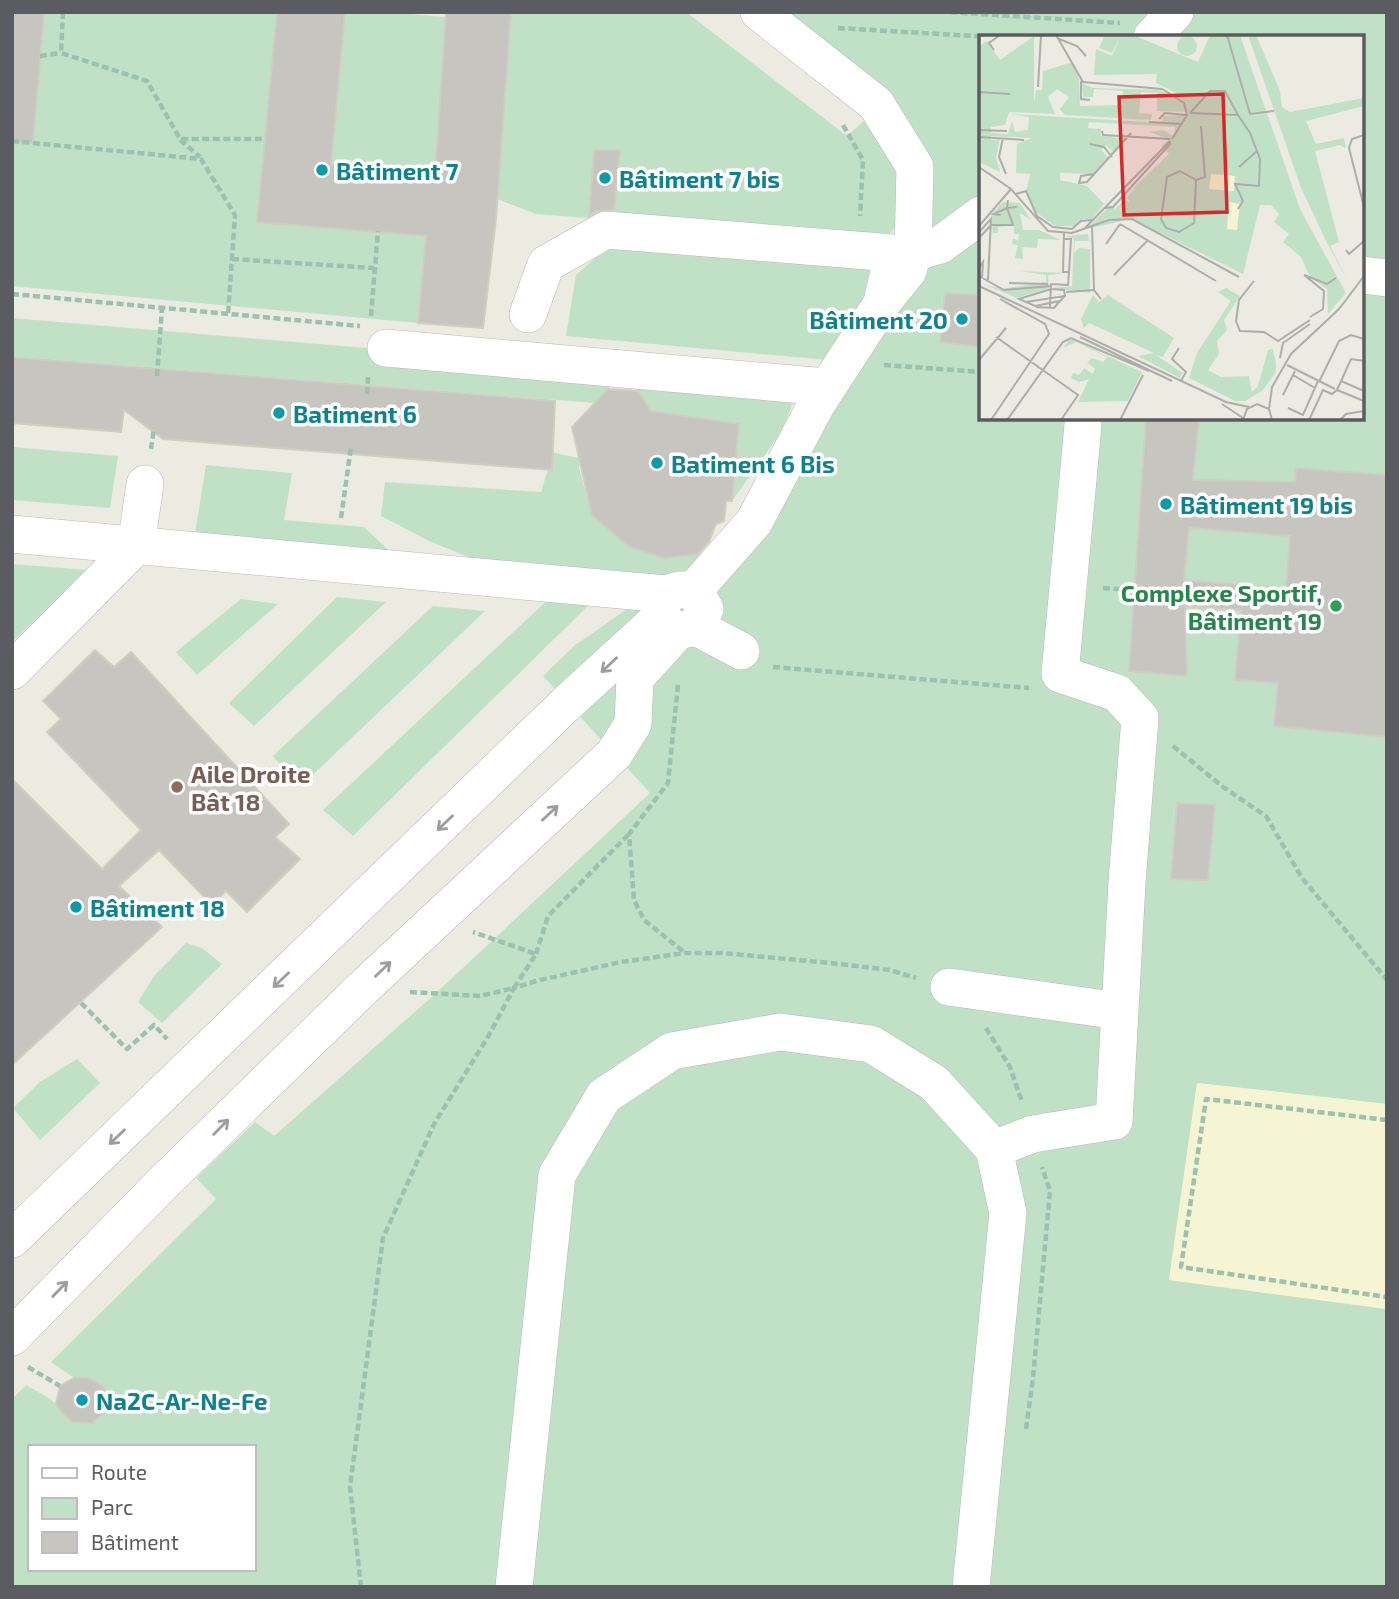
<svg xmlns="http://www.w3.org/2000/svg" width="1399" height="1599" font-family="'Exo 2',sans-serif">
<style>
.green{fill:#c1e1c7;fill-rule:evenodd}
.sand{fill:#f5f4d3}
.building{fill:#c7c5bf;stroke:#cfcec1;stroke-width:2;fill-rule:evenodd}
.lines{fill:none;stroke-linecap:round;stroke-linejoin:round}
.minor-casing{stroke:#b8b8bd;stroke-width:38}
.path{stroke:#9cc1ad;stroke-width:4.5;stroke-dasharray:7 3.5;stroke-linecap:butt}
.minor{stroke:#fff;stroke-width:37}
.oneway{stroke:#9d9da0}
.culture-dot{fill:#0f9aa8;stroke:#fff;stroke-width:2.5}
.leisure-dot{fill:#2e9e5b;stroke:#fff;stroke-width:2.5}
.education-dot{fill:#8d6e63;stroke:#fff;stroke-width:2.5}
.labels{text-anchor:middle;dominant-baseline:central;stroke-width:7;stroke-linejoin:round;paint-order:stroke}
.culture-label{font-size:24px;font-weight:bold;fill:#0d838f;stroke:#fff;text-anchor:start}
.leisure-label{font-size:24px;font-weight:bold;fill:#27864d;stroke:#fff;text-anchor:end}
.education-label{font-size:24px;font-weight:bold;fill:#785e54;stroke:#fff;text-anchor:start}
.inset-road{fill:none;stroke:#adaeaa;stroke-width:2}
.view{fill:#d62828;fill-opacity:0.15;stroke:#d62828;stroke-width:3.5}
.inset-edge{fill:none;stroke:#5b5c61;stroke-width:3.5}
</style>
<rect width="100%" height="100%" fill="#ebebe2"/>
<g class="green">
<polygon points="44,12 277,12 257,221 426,236 418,323 12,286 12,111"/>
<polygon points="345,12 388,12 445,17 435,175 331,165"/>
<path d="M511,12H686L847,136L866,119L777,12H1387V1104L1197,1083L1169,1280L1387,1309V1587H12V1399L26,1385C36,1391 47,1396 55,1403C74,1420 63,1422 92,1423C107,1410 108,1407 104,1387L89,1378H74L51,1362L216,1199L196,1178L255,1122L274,1136L435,994L650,793L543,676L574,646L653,591L683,598L923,229L895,165L903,217L884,241L536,214L497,199ZM981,37H1362V418H981ZM30,1447H254V1569H30Z"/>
<polygon points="608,247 867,260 877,280 828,360 566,336 576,275"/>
<polygon points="12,318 803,385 792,405 782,431 732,501 739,425 638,409 646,404 627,375 611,386 595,403 12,356"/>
<polygon points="12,447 118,456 110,508 12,500"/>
<polygon points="550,452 579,458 579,468 592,515 628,546 664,558 704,553 693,566 670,580 488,565 429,541 381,516 385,482 541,492 549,466"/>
<polygon points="206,465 292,473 284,520 364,527 400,561 194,540"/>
<polygon points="12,564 88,570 12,642"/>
<polygon points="555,593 597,597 353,836 323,810"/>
<polygon points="337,597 386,602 254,726 229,703"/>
<polygon points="241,599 278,604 197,675 176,652"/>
<polygon points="433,606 485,611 300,787 273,756"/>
<polygon points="186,943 202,948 222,964 162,1023 138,1002 154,976"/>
<polygon points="77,1059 100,1083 40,1140 13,1108 40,1082"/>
</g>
<polygon class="sand" points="1197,1083 1387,1104 1387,1309 1169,1280"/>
<g class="building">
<polygon points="12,12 44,12 33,143 12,142"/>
<polygon points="277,12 345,12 331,165 435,175 446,12 511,12 496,219 483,328 418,323 426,236 257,222"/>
<polygon points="594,150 620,150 614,210 596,211 589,216"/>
<polygon points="945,293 981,295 981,347 940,342"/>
<polygon points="12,357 555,401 552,470 163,439 124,410 121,432 12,423"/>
<polygon points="608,389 638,391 651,411 739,424 732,501 726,501 724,521 716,524 709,542 698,554 664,558 628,546 592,515 572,427"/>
<path d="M1146,418H1199L1193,480L1295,482L1296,468L1387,475V737L1274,726L1278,683L1235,680L1241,610L1185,606L1187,676L1129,671ZM1189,528L1290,536L1286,589L1184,580Z"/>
<polygon points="95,650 114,667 131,652 289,824 275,837 300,859 247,912 226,891 212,905 159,850 119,886 162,927 12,1065 12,779 102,869 141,830 47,732 61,719 43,701"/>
<polygon points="1177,803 1215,805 1208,880 1171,879"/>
<polygon points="74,1378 89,1378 104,1387 107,1403 105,1412 92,1423 73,1422 64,1415 56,1404 60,1386"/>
</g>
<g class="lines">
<g class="minor-casing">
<g id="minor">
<polyline points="1152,37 1175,12"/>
<polyline points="913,253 940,245 981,215"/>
<polyline points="1362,275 1387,278"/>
<polyline points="528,314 546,264 606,230 893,253 883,298"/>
<polyline points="386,348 826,387"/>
<polyline points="12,534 665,594"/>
<polyline points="694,590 754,522 816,405 883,302 908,271 913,253 915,167 876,104 759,12"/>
<polyline points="696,627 741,651"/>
<polyline points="12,671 136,546 145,484"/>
<polyline points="949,987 1119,1011"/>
<polyline points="994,1149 1033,1134 1114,1121 1127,882 1140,718 1117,693 1060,674 1083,425"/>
<polyline points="12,1239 567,703 659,619 665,594 679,590 694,590 705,609 696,627 678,631 659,619"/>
<polyline points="12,1337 165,1181 363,988 614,754 633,724 635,678 678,631"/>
<polyline points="514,1587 557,1175 604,1096 672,1051 780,1032 871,1044 934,1083 994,1149 1008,1213 971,1587"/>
</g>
</g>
<g class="path">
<polyline points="63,12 61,53 147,81 180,139 265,139"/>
<polyline points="950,12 1120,23"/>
<polyline points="838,28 990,37"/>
<polyline points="40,56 61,53"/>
<polyline points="843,125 863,160 860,216"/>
<polyline points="180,140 200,157"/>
<polyline points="12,141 201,159 235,215 228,315"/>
<polyline points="232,259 374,268"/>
<polyline points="12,294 360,326"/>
<polyline points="371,316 378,231"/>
<polyline points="884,365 981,372"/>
<polyline points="157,376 162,308"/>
<polyline points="367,394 368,377"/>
<polyline points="151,449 154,428"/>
<polyline points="341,518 351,447"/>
<polyline points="1103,588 1285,599"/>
<polyline points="773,667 1029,688"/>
<polyline points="678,685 668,783 629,834 634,900 644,920 684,952"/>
<polyline points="1173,746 1223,787 1266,816 1302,878 1387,980"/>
<polyline points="536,954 548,916 629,834"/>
<polyline points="410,992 480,996 514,988 536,954 473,932"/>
<polyline points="81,1003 127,1049 154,1025 167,1039"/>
<polyline points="986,1028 1010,1067 1022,1102"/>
<polyline points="1387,1120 1206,1099 1181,1267 1387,1297"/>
<polyline points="28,1367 60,1386"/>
<polyline points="1026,1429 1033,1378 1050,1191 1042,1167"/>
<polyline points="361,1587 350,1487 383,1238 434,1124 489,1035 514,988 536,981 621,962 685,953 722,953 830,963 890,970 916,978"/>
</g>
<use href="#minor" class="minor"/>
</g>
<defs><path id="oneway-shaft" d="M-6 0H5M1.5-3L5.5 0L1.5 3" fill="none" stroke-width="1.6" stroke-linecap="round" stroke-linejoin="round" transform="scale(1.75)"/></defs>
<g class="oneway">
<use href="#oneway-shaft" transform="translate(609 665) rotate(137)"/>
<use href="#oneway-shaft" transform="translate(550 813) rotate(-43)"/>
<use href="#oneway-shaft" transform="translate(445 823) rotate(136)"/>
<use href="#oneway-shaft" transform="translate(383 969) rotate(-44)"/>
<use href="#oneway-shaft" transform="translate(281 980) rotate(137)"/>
<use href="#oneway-shaft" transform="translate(221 1127) rotate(-45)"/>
<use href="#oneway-shaft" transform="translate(117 1137) rotate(136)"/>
<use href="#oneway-shaft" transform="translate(60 1289) rotate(-46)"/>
</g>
<g class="culture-dot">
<circle cx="322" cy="170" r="7"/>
<circle cx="605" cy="178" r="7"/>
<circle cx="962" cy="319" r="7"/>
<circle cx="279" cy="413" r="7"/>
<circle cx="657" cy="463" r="7"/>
<circle cx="1166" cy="504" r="7"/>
<circle cx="76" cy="907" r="7"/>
<circle cx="82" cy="1400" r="7"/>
</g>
<circle class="leisure-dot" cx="1336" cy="606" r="7"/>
<circle class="education-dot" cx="177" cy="787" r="7"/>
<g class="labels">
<g class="culture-label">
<text x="336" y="170">Bâtiment 7</text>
<text x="619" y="178">Bâtiment 7 bis</text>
<text x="948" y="319" text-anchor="end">Bâtiment 20</text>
<text x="293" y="413">Batiment 6</text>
<text x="671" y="463">Batiment 6 Bis</text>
<text x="1180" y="504">Bâtiment 19 bis</text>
<text x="90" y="907">Bâtiment 18</text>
<text x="96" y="1400">Na2C-Ar-Ne-Fe</text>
</g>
<g class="leisure-label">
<text x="1322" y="592">Complexe Sportif,<tspan x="1322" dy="28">Bâtiment 19</tspan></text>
</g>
<g class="education-label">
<text x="191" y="773">Aile Droite<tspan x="191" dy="28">Bât 18</tspan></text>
</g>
</g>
<g transform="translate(979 35)">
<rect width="385" height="385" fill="#ebebe2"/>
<path d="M126,0H154L219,27L231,0H261L321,174L367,258L349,279L348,254L331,242L322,222L304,207L310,199L295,187L300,179L292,170H281L264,239L153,184L107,194L132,170L136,174L146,165L151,167L148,163L158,149L190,119L182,111L190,104L170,97L184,95L195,101L196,92L110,87L109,93L122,94V101L148,104L135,118L127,110L122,115L130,123L114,139L81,138V145L108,151L125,169L113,184H104L96,191H76L54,175L47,157L51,139L37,138L38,109L53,103L12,101V105H21L17,122L21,137L0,127V11L8,6L21,25L55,1V68L57,55H63L64,36L94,27L100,44L101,71L143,70L144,56L115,54L114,62H104L103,48L114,53L181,55L205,69L195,57L177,48L178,39L115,40L117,14L133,21L141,3L133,18L120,13ZM78,54L90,62L81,74L86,80L172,85L173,79L160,78L162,57L178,58V76L209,77L204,86L206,80L184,81L183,86L201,89L32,79L50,82L49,95L36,97L33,86L29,99L12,98V92L26,90L30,77L76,79L69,62ZM269,0H277L301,56L303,72L311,77L385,63V71L327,86L337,109L365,103L367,113L361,110L336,116L360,207L351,211L370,248L349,210L322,153ZM198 11a10 10 0 1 1 20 0a10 10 0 1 1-20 0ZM24,167L41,168L52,185L41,178L44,195H60L82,205L59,204L58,213L43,212L44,224L36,223L39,210L33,209L34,203L39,206L40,199H35V191L19,192V198H14L12,180ZM109,199L110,206H96L95,218L100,213L111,214V258L73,253L93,251L95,204L85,201ZM41,236L87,238L69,240L70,253L38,263L4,249L22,254L67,247V240ZM247,253L261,261L245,285L248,295L238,306L240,319L229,335L242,342L270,341L273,357L279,351L289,315L294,314L297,328V337L283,356L266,366H256L210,343L218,318L252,266L239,257ZM114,260L120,267L129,260L195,303L184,322L177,320L204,338L201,343L159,321L175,318L110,288L105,293L102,284ZM90,305H94L163,337L149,366L99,367L110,344L100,347L92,343L94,338L100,340L105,333L114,339L116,333L108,328L113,323L124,327L128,322L97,307L84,313Z" fill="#c1e1c7" fill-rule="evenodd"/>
<path d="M232,139L256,141L255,156L230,154ZM250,167L261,169L258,195L248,194Z" fill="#f5f4d3"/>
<path class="inset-road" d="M77,0L104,47L183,54L205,68L208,80L193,104M248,0L271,79L295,76M80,4L98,11L107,21M15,15L10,8L21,0M102,46V64L111,65M59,52L62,0M0,57L31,59M211,78L259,80L271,98L281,124L280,151L256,149L264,166L259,174M211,78L231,56H246L259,80M180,84L186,78L207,80M170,87L203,89M0,95L28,96M123,96L124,100L191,104M385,100L373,104L370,113L385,172M0,102L45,105M24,103L20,122L27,139M111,109L125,112L133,122M0,132L32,154L69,196L93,198L130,185L153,184L260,242M260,132L278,116M115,139L102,141L100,148L108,147L152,98M217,145L215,188L200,197L187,193L182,184L188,142L201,136L217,145L226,142L222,91M37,159L47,156L58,181L74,192L93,194L102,186L113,185M126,173L134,172L192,108M22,180L15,179L28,173L29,165M141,189L237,246M0,191L32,154M113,191L115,255L122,264M106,193L191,106M0,197L12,184L9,245M0,203L12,190H34L28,173L38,172M85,204H92L90,237H84L85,198M127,209L141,189M367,215L370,219L385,206M0,233L4,227L3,243M135,240L168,206M325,240L345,256L344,274L331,282M325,240L348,249L357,243M0,241L25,255L72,251M275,246L260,265L257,286L261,296L285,297L299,306L331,285M30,248L69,249M0,251L247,367L270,372M87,257L115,255M47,267L86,261L85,255L72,254L40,264L56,271L81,266L86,261M57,272L75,273L81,266M71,273L72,249L89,250L90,237M17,302L99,360L82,385M101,302L193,346M200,313L193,324L207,337L202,346M301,323L304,308L331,289M0,325L27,293M308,330L356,354M314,340L336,353M362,346L385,356M340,347L360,306L372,300L385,304M358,355L385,366M304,360L316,336M243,369L264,383M309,373L324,380L339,346M290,374L293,352L312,319L360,274L385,241M12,385L70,299L66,289L21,264M28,385L84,307L92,303L170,336M141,385L164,340M264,385L268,374L278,369L290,374L293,385M330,385L344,355L353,359L358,355L372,324L385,326M361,385L367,379L385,376"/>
<path class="view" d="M244,59L248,177L145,180L140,62Z"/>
<rect width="385" height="385" class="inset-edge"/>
</g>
<rect width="1399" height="1599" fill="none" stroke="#5b5c61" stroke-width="28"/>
<rect x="28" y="1445" width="228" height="126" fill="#ffffff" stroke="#bdbec0" stroke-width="2"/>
<rect x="42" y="1468" width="35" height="10" fill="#ffffff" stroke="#bdbec0" stroke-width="2"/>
<text x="91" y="1480" font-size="21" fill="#5b5c61">Route</text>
<rect x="42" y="1498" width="35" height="21" fill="#c1e1c7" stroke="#bdbec0" stroke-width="2"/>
<text x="91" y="1515" font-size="21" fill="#5b5c61">Parc</text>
<rect x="42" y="1532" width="35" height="21" fill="#c7c5bf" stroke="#bdbec0" stroke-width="2"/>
<text x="91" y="1550" font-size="21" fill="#5b5c61">Bâtiment</text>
</svg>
